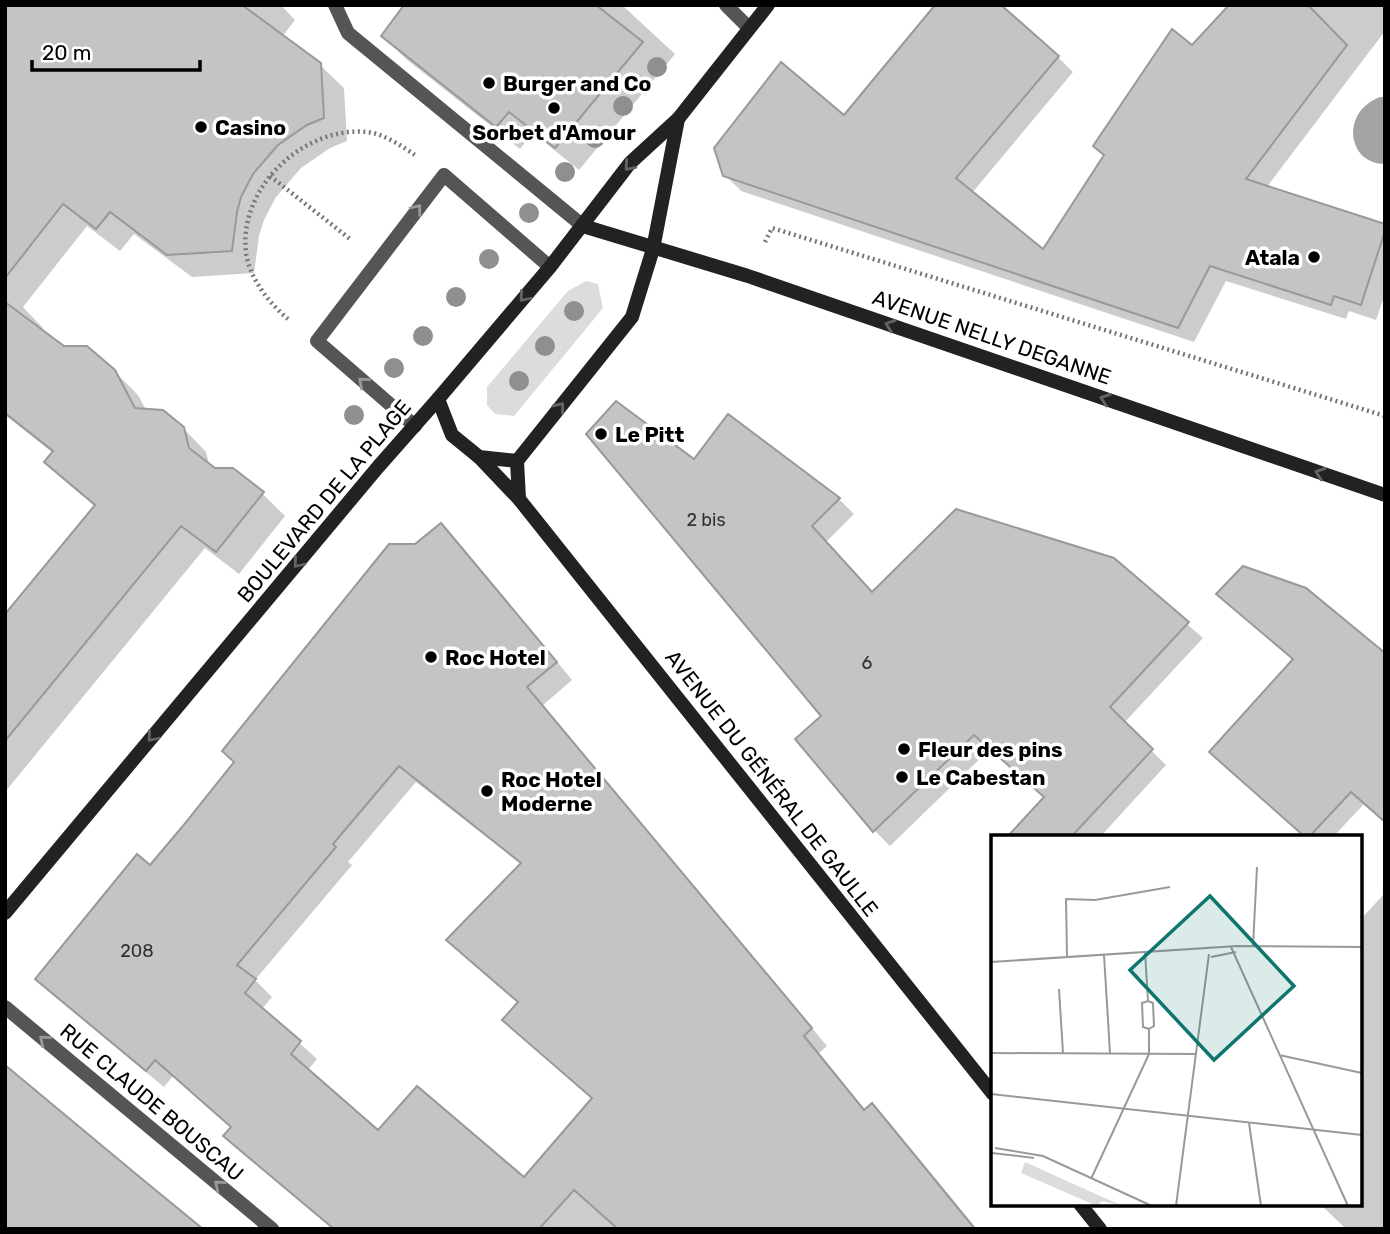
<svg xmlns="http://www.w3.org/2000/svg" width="1390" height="1234" font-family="Rubik,sans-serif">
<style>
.green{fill:#dcdcdc}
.water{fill:#a3a3a3}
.shadow{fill:#0003;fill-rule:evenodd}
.building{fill:#c4c4c4;stroke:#999;stroke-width:2;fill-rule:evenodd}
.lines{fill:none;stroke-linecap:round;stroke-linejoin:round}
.path{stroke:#777;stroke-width:4.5;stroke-dasharray:2 3.5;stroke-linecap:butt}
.lane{stroke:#555;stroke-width:14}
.street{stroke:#555;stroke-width:14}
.secondary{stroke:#222;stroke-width:14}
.tree{fill:#8f8f8f}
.oneway{stroke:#646464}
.oneway2{stroke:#999}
.poi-dot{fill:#000;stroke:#fff;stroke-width:2.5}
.labels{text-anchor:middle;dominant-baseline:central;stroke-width:7;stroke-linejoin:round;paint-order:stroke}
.number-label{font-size:18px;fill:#313131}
.poi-label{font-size:21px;font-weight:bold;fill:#000;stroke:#fff;text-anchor:start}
.street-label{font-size:21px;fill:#000;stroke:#fff}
.inset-road{fill:none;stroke:#999;stroke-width:2}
.view{fill:#0f766e;fill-opacity:0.15;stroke:#0f766e;stroke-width:3.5}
.inset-edge{fill:none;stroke:#000;stroke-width:3.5}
</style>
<rect width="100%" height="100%" fill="#fff"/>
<polygon class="green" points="586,281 598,284 603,308 514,416 495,414 487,405 487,387 568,291"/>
<path class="water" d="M1380,97H1385V164C1347,164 1340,112 1380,97Z"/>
<g class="shadow">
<polygon points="5,5 281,5 295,20 282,37 320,65 344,88 347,141 330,148 301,168 276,197 264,220 259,236 254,273 192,277 134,234 120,251 87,226 23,307 43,328 41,331 64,348 114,371 138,395 146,410 183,428 206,452 210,467 262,493 285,516 239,574 205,548 5,792 5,617 96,507 46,462 53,453 5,415"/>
<polygon points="406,5 622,5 675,54 579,170 533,133 520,149 406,59 383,36"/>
<polygon points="1231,5 1385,5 1385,31 1266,188 1385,226 1385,294 1376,320 1349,311 1346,319 1226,281 1194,342 741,191 725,175 844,117 1058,57 1073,72 972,193 1044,252 1106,157 1095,146 1193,48"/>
<polygon points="729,416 839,499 854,514 826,542 872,594 1113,560 1203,638 1124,723 1166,765 1100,837 1018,837 1046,798 990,749 890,846 875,831 797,739 823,717 695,461"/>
<path d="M441,525L458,542L572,680L543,705L827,1046L819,1053L866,1111L872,1105L889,1122L977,1229H333L242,1153L225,1136L233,1128L173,1076L164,1087L54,996L37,979L150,867L416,546ZM416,782L522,865L448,940L519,1003L504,1020L593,1099L524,1180L378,1132L307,1071L317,1059L262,1009L272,997L255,980L352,865L348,862Z"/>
<polygon points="1219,594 1385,711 1365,803 1333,837 1306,837 1294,660"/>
<polygon points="1385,893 1385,1228 1346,1229 1320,1204 1360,1204 1360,920"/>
</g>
<g class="building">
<polygon points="5,5 242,5 321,63 324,118 307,125 278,145 253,174 241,197 237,212 232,251 167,255 110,212 96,229 63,204 5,278"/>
<polygon points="404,5 596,5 643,42 555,148 509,112 496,127 381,36"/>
<polygon points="935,5 1001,5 1059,56 956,178 1043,249 1104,155 1093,146 1172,29 1192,45 1229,5 1308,5 1347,45 1246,179 1385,224 1385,231 1361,305 1334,296 1331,305 1210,266 1178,328 723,176 714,148 781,62 844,115"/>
<polygon points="5,302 64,346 87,346 115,370 135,408 163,410 184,427 189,448 215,468 233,468 264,492 216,552 181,526 5,741 5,614 95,505 44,462 53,451 5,413"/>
<polygon points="616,401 694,459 728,414 840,498 812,526 872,592 956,509 1114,558 1189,622 1110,707 1153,749 1071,837 1007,837 1044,797 974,735 873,832 795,739 821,716 586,434"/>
<path d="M441,523L557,662L527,687L812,1028L804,1036L864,1110L872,1103L975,1229H618L574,1190L539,1229H334L223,1136L231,1127L155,1060L146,1071L35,979L137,854L150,865L182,827L234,762L222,751L389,544H415ZM399,766L521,863L446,940L518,1002L502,1020L592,1098L524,1177L417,1086L378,1130L291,1054L301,1041L245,993L256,979L237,965L336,847L333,844Z"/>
<polygon points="1243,566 1306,588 1385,653 1385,822 1351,792 1309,837 1305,837 1209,752 1293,659 1216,594"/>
<polygon points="5,1065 136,1174 203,1229 5,1229"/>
</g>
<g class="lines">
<g class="path">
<polyline points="270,176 350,239"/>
<polyline points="765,242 772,228 1385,416"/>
<path d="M288,319C269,303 250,279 246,253C238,188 303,126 367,132C382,133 402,146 415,155"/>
</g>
<g class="lane">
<polyline points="335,5 348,33 583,226"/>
<polyline points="415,426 317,341 444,175 550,267"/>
</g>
<g class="street">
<polyline points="726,5 749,28"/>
<polyline points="5,1007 272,1229"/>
</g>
<g class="secondary">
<polyline points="583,226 748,276 1385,495"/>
<polyline points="438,399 452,435 479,457 517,461"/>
<polyline points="479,457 519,499 993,1094"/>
<polyline points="517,461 632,317 653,249 678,119"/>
<polyline points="517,461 519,499"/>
<polyline points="5,913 378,467 438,399 550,267 630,163 678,119 768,5"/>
<polyline points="1080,1204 1100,1229"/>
</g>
</g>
<g class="tree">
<circle cx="657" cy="67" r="10"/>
<circle cx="623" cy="106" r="10"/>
<circle cx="595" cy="138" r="10"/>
<circle cx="565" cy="172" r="10"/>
<circle cx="529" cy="213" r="10"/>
<circle cx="489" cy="259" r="10"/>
<circle cx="456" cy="297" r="10"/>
<circle cx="574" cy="311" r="10"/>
<circle cx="423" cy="336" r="10"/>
<circle cx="545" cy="346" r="10"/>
<circle cx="394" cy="368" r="10"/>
<circle cx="519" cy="381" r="10"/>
<circle cx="354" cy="415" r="10"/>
</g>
<defs><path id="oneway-chevron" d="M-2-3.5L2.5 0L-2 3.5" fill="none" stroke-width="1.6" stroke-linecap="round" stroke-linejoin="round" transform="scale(1.75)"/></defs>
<g class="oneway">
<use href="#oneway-chevron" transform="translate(629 166) rotate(131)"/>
<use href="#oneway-chevron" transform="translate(524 297) rotate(130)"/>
<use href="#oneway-chevron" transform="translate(890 325) rotate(-161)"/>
<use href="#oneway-chevron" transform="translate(1105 399) rotate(-161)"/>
<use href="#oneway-chevron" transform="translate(560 407) rotate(-51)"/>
<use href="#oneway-chevron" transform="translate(1320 473) rotate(-161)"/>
<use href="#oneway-chevron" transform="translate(298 563) rotate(130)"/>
<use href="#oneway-chevron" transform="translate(152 737) rotate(130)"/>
</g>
<g class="oneway2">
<use href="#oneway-chevron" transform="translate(417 209) rotate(-52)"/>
<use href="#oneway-chevron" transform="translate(363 382) rotate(-139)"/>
<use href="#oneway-chevron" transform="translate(44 1040) rotate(-140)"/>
<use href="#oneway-chevron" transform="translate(219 1185) rotate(-140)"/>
</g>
<g class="poi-dot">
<circle cx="489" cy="83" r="7"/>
<circle cx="554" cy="108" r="7"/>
<circle cx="201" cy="127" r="7"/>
<circle cx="1314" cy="257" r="7"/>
<circle cx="601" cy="434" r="7"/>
<circle cx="431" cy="657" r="7"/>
<circle cx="904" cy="749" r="7"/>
<circle cx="902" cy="777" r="7"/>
<circle cx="487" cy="791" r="7"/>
</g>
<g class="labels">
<g class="number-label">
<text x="706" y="520">2 bis</text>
<text x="867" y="663">6</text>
<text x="137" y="951">208</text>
</g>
<g class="poi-label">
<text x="503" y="83">Burger and Co</text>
<text x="215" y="127">Casino</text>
<text x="554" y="132" text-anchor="middle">Sorbet d'Amour</text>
<text x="1300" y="257" text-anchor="end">Atala</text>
<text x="615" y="434">Le Pitt</text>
<text x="445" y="657">Roc Hotel</text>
<text x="918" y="749">Fleur des pins</text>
<text x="916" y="777">Le Cabestan</text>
<text x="501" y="779">Roc Hotel<tspan x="501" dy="24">Moderne</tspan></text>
</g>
<g class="street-label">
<text transform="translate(992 337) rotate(19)">AVENUE NELLY DEGANNE</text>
<text transform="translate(324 501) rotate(-50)">BOULEVARD DE LA PLAGE</text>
<text transform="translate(772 783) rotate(52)">AVENUE DU GÉNÉRAL DE GAULLE</text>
<text transform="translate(152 1102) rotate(40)">RUE CLAUDE BOUSCAU</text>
</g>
</g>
<g transform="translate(991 835)">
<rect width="371" height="371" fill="#fff"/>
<path d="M34,327L98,356L132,371L111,366L106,371L30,338Z" fill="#dcdcdc"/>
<path class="inset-road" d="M262,111L266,32M240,112L357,371M154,117L157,166M113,120L119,218M76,122L75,64L104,65L179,52M220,122L245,117M0,127L246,111L371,112M68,154L72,218M0,218L204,219M288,220L371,238M0,259L371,300M258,288L270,371M4,313L52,321L161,371M1,318L43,323M100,344L158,219V194L163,191L162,168L157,166L151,168L152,192L158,194M185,371L218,119"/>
<path class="view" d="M219,61L303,151L223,225L139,135Z"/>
<rect width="371" height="371" class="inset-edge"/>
</g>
<rect width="1390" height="1234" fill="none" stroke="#000000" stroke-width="14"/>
<path d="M32 60v10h168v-10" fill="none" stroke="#000000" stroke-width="3.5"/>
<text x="42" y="60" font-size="21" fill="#000000" stroke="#ffffff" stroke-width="5" paint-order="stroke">20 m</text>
</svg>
